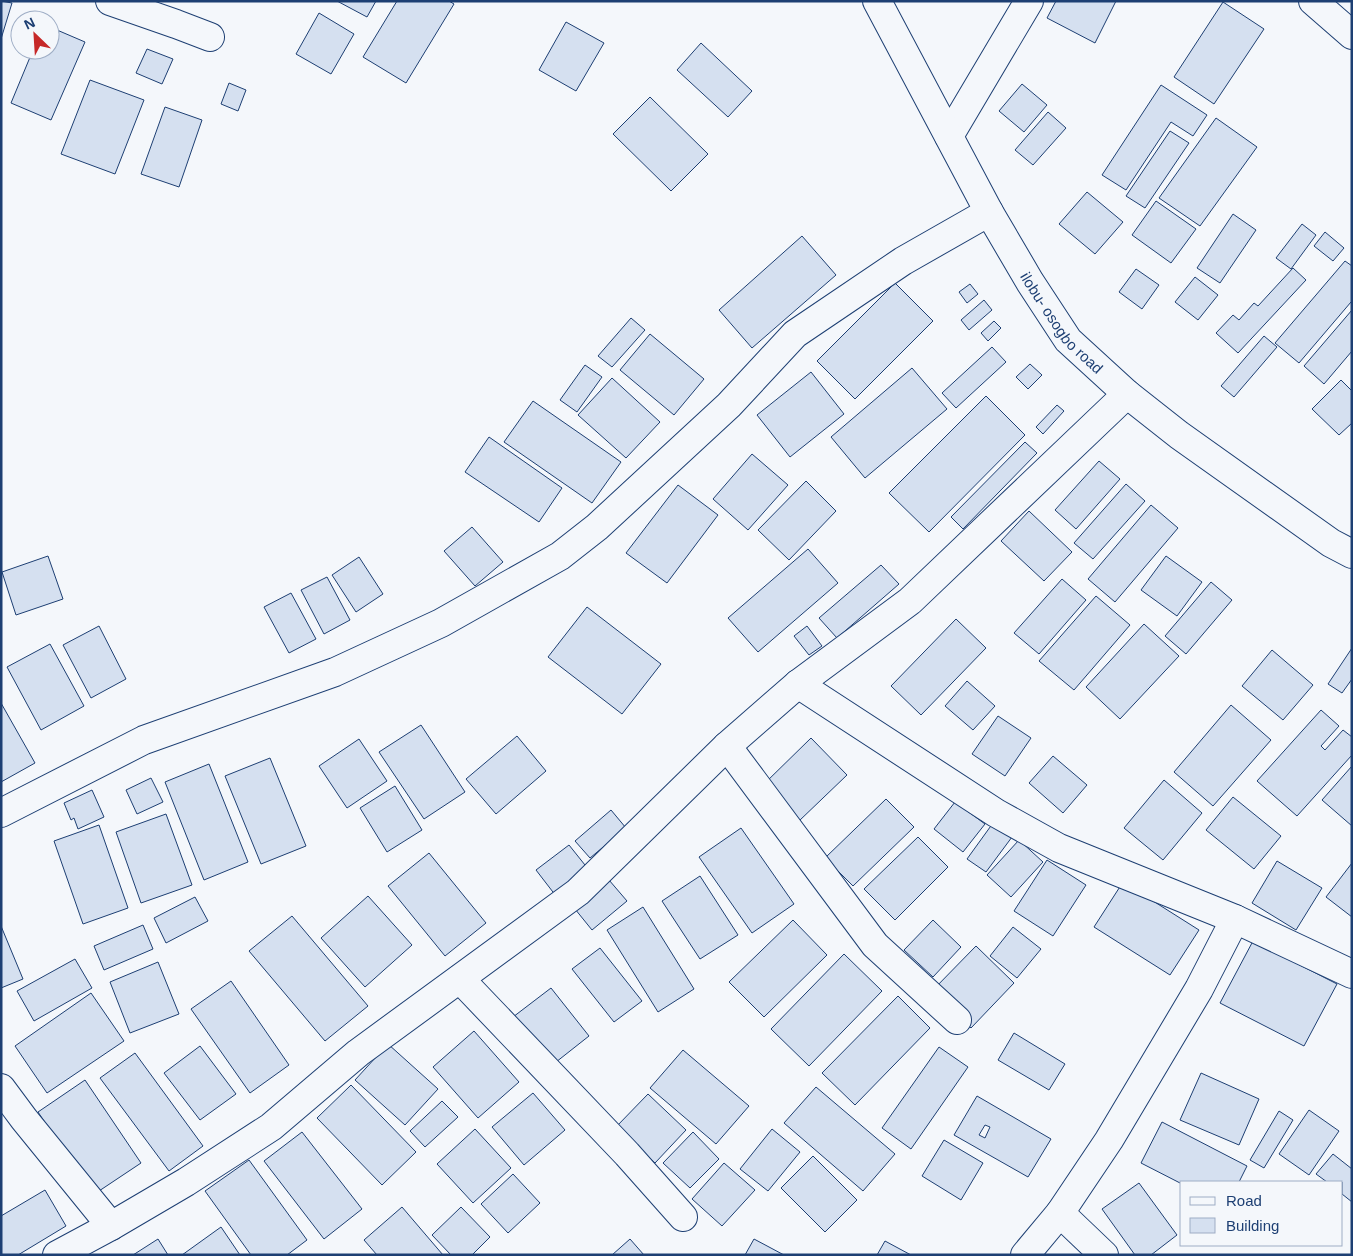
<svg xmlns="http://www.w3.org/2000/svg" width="1353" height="1256" font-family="Helvetica,sans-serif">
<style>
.building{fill:#d5e0f0;stroke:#1d3f73;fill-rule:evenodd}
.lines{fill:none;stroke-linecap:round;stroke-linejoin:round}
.minor-casing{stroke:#1d3f73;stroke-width:30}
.major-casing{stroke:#1d3f73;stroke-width:30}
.minor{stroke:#f4f7fb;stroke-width:28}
.major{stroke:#f4f7fb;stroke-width:28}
.labels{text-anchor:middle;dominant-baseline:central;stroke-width:4;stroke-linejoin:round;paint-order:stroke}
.street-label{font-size:15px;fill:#1d3f73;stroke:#f4f7fb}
</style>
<rect width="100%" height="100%" fill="#f4f7fb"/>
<g class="building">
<polygon points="1,1 12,3 1,39"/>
<polygon points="337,1 376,1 367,17"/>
<polygon points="397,1 449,1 454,4 406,83 363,57"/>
<polygon points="1056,1 1116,1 1095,43 1047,18"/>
<polygon points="1223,2 1264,29 1214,104 1174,77"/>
<polygon points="319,13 354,34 331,74 296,54"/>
<polygon points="566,22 604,43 576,91 539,70"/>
<polygon points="50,27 85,42 51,120 11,103 33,50 50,50"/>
<polygon points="701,43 752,91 728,117 677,70"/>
<polygon points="147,49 173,59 162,84 136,73"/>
<polygon points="90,80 144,100 115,174 61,154"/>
<polygon points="229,83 246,90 238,111 221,104"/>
<polygon points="1022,84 1047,105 1024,132 999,111"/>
<polygon points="1161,85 1207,115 1193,136 1171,122 1126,190 1102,175"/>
<polygon points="650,97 708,154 671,191 613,134"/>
<polygon points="165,107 202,120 179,187 141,174"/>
<polygon points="1048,112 1066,128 1033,165 1015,150"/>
<polygon points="1216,118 1257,147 1200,226 1159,198"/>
<polygon points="1170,131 1189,143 1145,208 1126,196"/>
<polygon points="1087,192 1123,222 1095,254 1059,224"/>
<polygon points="1156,201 1196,229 1171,263 1132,235"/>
<polygon points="1233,214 1256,230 1220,283 1197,268"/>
<polygon points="1302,224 1316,235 1291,269 1276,258"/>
<polygon points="1325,232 1344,248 1333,261 1314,246"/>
<polygon points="802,236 836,275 752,348 719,310"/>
<polygon points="1345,261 1352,266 1352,303 1351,302 1299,363 1275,343"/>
<polygon points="1293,268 1306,280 1238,353 1216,333 1233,315 1239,320 1254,303 1258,306"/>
<polygon points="1136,269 1159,285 1142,309 1119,292"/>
<polygon points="1195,277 1218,295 1198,320 1175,302"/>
<polygon points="895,283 933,321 855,399 817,361"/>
<polygon points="970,284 978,294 967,303 959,292"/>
<polygon points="984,300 992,310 969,330 961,320"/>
<polygon points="1352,310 1352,351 1324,384 1304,366"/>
<polygon points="631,318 645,330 612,367 598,356"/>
<polygon points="994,321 1001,328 988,341 981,333"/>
<polygon points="650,334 704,379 674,415 620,370"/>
<polygon points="1264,336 1277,347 1234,397 1221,386"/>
<polygon points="992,347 1006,362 956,408 942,393"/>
<polygon points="1030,364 1042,375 1028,389 1016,377"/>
<polygon points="585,365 602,377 577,412 560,400"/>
<polygon points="912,368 947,409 865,478 831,437"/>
<polygon points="811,372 844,414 790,457 757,415"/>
<polygon points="612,378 660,422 626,458 578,415"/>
<polygon points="1341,380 1352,391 1352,423 1339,435 1312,409"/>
<polygon points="986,396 1025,435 929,532 889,493"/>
<polygon points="533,401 621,462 592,503 504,442"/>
<polygon points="1057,405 1064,411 1043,434 1036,427"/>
<polygon points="489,437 562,488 539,522 465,472"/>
<polygon points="1025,442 1037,453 963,529 951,517"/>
<polygon points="752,454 788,485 748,530 713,499"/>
<polygon points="1099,461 1120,479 1076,529 1055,510"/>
<polygon points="806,481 836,511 789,560 758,530"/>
<polygon points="1126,484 1145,501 1093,559 1074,543"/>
<polygon points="678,485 718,515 667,583 626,553"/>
<polygon points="1151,505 1178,528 1115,602 1088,579"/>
<polygon points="1029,511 1072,552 1044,581 1001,541"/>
<polygon points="472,527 503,562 475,586 444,551"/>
<polygon points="808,549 838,583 758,652 728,618"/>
<polygon points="48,556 63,599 16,615 2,572"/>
<polygon points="1166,556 1202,582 1177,616 1141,590"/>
<polygon points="359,557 383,594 356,612 332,575"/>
<polygon points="881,565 899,584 837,638 819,618"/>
<polygon points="327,577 350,620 324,634 301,590"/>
<polygon points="1062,579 1086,600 1039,654 1014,633"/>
<polygon points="1211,582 1232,600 1186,654 1165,636"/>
<polygon points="291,593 316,639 289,653 264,607"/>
<polygon points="1096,596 1130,625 1074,690 1039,661"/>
<polygon points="587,607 661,664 622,714 548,657"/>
<polygon points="956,619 986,648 921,715 891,686"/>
<polygon points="1144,624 1179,656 1120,719 1086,687"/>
<polygon points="99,626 126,679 91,698 63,645"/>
<polygon points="807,626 822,646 809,655 794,636"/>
<polygon points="50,644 84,706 41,730 7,667"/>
<polygon points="1352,648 1352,679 1342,693 1328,684"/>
<polygon points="1272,650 1313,685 1283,720 1242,686"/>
<polygon points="967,681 995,706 973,730 945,706"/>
<polygon points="1,703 35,763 1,782"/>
<polygon points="1231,705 1271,740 1213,806 1174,772"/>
<polygon points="1321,710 1339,726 1321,746 1325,750 1343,730 1352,737 1352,755 1297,816 1257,781"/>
<polygon points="998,716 1031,738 1005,776 972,754"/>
<polygon points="421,725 465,792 424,819 379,752"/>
<polygon points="517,736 546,771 496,814 466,779"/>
<polygon points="811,738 847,775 799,821 763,785"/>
<polygon points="359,739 387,781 347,808 319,766"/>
<polygon points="1053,756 1087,785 1063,813 1029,783"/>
<polygon points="270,758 306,846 261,864 225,776"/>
<polygon points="209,764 248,862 204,880 165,782"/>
<polygon points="1352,766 1352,826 1322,800"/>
<polygon points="151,778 163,802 137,814 126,790"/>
<polygon points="1164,780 1202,813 1163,860 1124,828"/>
<polygon points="395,786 422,830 387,852 360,808"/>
<polygon points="92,790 104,817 78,829 74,818 71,820 64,803"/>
<polygon points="1233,797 1281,836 1254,869 1206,830"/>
<polygon points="886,799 914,827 853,886 825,858"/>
<polygon points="955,802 985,824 963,852 934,829"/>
<polygon points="611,810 626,828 590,858 575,841"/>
<polygon points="166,814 192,885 141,903 116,832"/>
<polygon points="993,823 1012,837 986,872 967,859"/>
<polygon points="99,825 128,908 83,924 54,841"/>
<polygon points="741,828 794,904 752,933 699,857"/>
<polygon points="918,837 948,867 895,920 864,889"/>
<polygon points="1019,840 1043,862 1011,897 987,875"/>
<polygon points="569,845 589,870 556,896 536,870"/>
<polygon points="429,853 486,923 445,956 388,886"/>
<polygon points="1047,860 1086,885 1053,936 1014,911"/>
<polygon points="1277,861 1322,888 1296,930 1252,903"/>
<polygon points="1352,863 1352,917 1326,897"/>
<polygon points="700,876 738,935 700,959 662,901"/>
<polygon points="609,880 627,901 592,930 575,909"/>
<polygon points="1123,882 1199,930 1170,975 1094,927"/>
<polygon points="368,896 412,945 365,987 321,938"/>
<polygon points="195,897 208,921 166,943 154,918"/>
<polygon points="643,907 694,989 658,1012 607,930"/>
<polygon points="292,916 368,1006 325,1041 249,951"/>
<polygon points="793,920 827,955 764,1017 729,982"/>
<polygon points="933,920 961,947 933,977 904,950"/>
<polygon points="143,925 153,949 104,970 94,946"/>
<polygon points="1,926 23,979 1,988"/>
<polygon points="1013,927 1041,949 1017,978 990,956"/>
<polygon points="1253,941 1337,984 1304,1046 1220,1003"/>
<polygon points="976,946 1014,983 971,1028 932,991"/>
<polygon points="600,948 642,1001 614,1022 572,969"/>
<polygon points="844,954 882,991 809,1066 771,1029"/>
<polygon points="75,959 92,988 34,1021 17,991"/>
<polygon points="158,962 179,1014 130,1033 110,982"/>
<polygon points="231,981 289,1065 250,1093 191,1009"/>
<polygon points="551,988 589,1036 551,1066 513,1017"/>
<polygon points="91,993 124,1041 47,1093 15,1046"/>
<polygon points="898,996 930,1028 855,1105 822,1073"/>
<polygon points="474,1031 519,1082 478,1118 433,1067"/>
<polygon points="1014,1033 1065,1064 1049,1090 998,1060"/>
<polygon points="388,1044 438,1089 405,1125 355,1080"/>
<polygon points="200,1046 236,1094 200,1120 164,1073"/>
<polygon points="939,1047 968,1067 911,1149 882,1128"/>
<polygon points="683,1050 749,1106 716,1144 650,1088"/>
<polygon points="135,1053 203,1146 169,1171 100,1078"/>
<polygon points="1201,1073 1259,1099 1239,1145 1180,1120"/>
<polygon points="85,1080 141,1163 93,1195 38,1112"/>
<polygon points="351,1085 416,1152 382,1185 317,1118"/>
<polygon points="816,1087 895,1154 863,1191 784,1123"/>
<polygon points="533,1093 565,1130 524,1165 492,1127"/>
<polygon points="648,1094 686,1130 655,1163 616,1127"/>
<path d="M977,1096L1051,1139L1028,1177L954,1135ZM985,1125L990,1127L985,1138L979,1135Z"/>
<polygon points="442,1101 458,1117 425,1147 410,1131"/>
<polygon points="1309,1110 1339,1131 1309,1175 1279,1154"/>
<polygon points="1279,1111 1293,1120 1264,1168 1250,1160"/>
<polygon points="1162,1122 1247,1166 1239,1182 1182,1182 1182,1184 1141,1163"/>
<polygon points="475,1129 511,1168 473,1203 437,1164"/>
<polygon points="772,1129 800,1152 768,1191 740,1169"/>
<polygon points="302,1132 362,1209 324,1239 264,1161"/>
<polygon points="693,1132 719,1159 690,1188 663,1163"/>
<polygon points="944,1140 983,1163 961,1200 922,1176"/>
<polygon points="1333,1154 1352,1169 1352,1202 1342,1194 1342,1182 1327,1182 1316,1174"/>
<polygon points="813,1156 857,1200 825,1232 781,1188"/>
<polygon points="249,1160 307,1240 287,1255 251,1255 205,1191"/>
<polygon points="724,1163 755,1190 722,1226 692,1199"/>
<polygon points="513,1174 540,1203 508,1233 481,1204"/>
<polygon points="1139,1183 1177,1235 1151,1255 1135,1255 1102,1209"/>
<polygon points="45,1190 66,1226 18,1255 1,1255 1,1216"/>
<polygon points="402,1207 443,1255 377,1255 364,1240"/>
<polygon points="461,1207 490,1237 472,1255 451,1255 432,1235"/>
<polygon points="221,1227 240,1255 182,1255"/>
<polygon points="158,1239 168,1255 133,1255"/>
<polygon points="630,1239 644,1255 612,1255"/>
<polygon points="754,1239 784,1255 745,1255"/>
<polygon points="885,1241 911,1255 877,1255"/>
</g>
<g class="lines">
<g class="minor-casing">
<g id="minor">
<polyline points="110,1 176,24 210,37"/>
<polyline points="1313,1 1352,35"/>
<polyline points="949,136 1029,1"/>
<polyline points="798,684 996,813 1059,848 1235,919 1352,974"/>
<polyline points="727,746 875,945 957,1020"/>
<polyline points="1,813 144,740 335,672 441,623 560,556 597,527 729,405 795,334 903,261 989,212"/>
<polyline points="460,979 627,1154 683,1217"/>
<polyline points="1,1088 24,1119 111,1226"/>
<polyline points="57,1255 111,1226 186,1182 271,1127 358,1053 578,892 727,746 798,684 910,601 1127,394"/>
<polyline points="1025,1255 1060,1213"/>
<polyline points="1104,1255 1060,1213 1109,1140 1199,989 1235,919"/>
</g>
</g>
<g class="major-casing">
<g id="major">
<path id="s1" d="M877,1L989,212L1030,282L1068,340L1127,394L1179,435L1331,543L1352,554"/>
</g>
</g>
<use href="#minor" class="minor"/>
<use href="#major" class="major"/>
</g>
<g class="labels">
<g class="street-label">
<text stroke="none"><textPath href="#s1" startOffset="372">ilobu- osogbo road</textPath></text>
</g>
</g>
<rect width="1353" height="1256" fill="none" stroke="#1d3f73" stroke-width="5"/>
<rect x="1180" y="1181" width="162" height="65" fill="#f4f7fb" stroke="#9eadc5"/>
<rect x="1190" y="1197" width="25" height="8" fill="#f4f7fb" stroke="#9eadc5"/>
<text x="1226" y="1206" font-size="15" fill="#1d3f73">Road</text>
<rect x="1190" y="1218" width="25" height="15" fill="#d5e0f0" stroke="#9eadc5"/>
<text x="1226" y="1231" font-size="15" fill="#1d3f73">Building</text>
<g transform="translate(35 35) rotate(335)"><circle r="24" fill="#f4f7fb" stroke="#9eadc5"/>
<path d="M0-4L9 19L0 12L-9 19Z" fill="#c62828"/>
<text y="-8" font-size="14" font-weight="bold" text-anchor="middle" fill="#1d3f73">N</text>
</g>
</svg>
